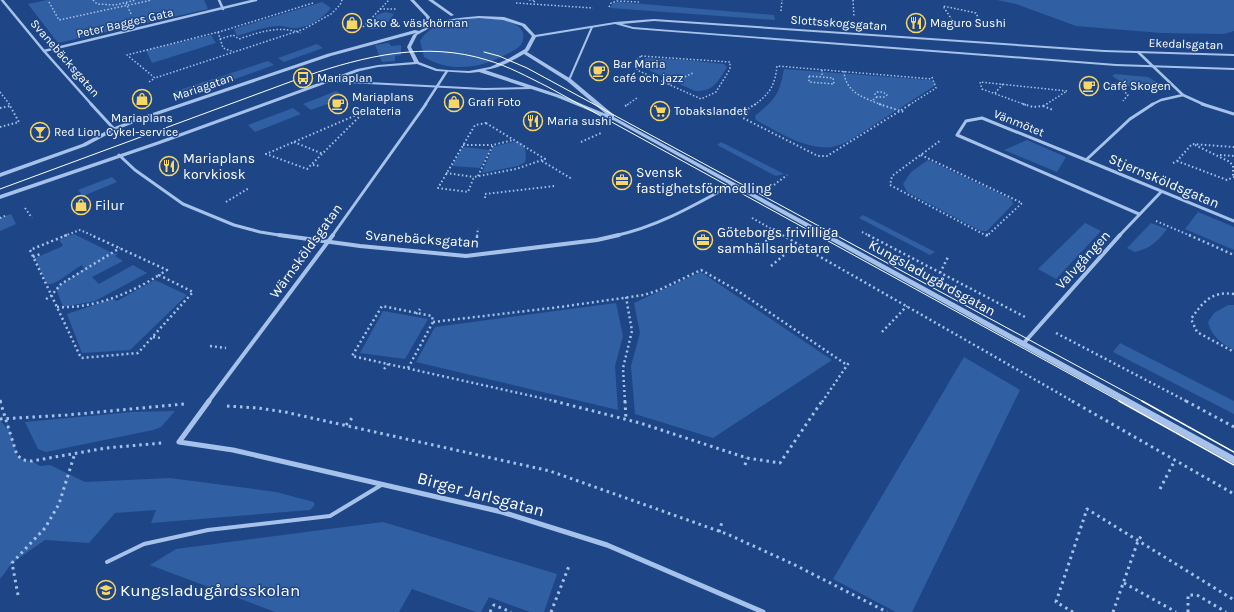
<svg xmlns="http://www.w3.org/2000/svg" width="1234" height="612" font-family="Karla,sans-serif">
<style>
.green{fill:#315fa3}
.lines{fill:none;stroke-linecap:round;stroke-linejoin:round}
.path-far3{stroke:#a6c2ea;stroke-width:1.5;stroke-dasharray:1.5 2;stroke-linecap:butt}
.path-far2{stroke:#a6c2ea;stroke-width:2;stroke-dasharray:1.5 2.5;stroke-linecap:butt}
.path-far1{stroke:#a6c2ea;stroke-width:2.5;stroke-dasharray:2 3;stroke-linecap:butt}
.path{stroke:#a6c2ea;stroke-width:3;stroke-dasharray:2.5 4;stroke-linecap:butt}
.service-far1{stroke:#a6c2ea;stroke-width:2}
.service{stroke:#a6c2ea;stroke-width:4}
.minor-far3{stroke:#a6c2ea;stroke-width:2.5}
.minor-far2{stroke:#a6c2ea;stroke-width:3}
.minor-far1{stroke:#a6c2ea;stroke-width:4}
.minor{stroke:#a6c2ea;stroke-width:5}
.tertiary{fill:#a6c2ea;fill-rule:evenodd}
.tram-far1{stroke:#fff;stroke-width:1}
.tram{stroke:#fff;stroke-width:1.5}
.labels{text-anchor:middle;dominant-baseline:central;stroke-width:3;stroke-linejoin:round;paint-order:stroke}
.far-street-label{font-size:12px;fill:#fff;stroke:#1e4686}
.far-poi-label{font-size:12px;fill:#fff;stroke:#1e4686;text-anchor:start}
.poi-label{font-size:14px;fill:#fff;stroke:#1e4686;text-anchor:start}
.street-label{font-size:14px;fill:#fff;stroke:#1e4686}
.near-street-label{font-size:17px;fill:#fff;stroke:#1e4686}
.near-poi-label{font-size:17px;fill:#fff;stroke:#1e4686;text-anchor:start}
</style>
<rect width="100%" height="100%" fill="#1e4686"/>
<g class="green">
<polygon points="47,0 204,0 208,9 58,43 28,4"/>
<polygon points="997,0 1234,0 1234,31 1224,34 1162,33 1076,26 1016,4"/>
<path d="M322,2L331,8C323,18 311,26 297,28C292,29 285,26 279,26C265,26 251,32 237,36L234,29Z"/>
<polygon points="619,2 774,15 775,20 610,8 613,3"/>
<path d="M385,12L394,14C388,23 379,33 367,28L377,15Z"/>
<path d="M476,17C488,18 518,18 523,33C524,37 523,42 521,45C516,50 509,53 503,56C477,69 449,72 424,57L420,41C432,22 455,19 476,17Z"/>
<polygon points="211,35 216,43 152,63 146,50"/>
<polygon points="389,43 391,46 401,45 401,55 395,56 395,61 382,62 375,45"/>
<polygon points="317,44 323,48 284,62 278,58"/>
<path d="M645,58L686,60L724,64L727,67C718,81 714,92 695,91L644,68L641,66Z"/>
<polygon points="268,61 274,65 179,99 173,92"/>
<path d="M784,69L930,80L935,82L936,85L847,142C842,144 837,146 832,147C805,150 778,132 756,120L755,116C775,99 779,96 784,69Z"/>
<path d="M1115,74L1148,77L1156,82L1157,87C1144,97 1124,84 1112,76Z"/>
<polygon points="336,91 346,97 311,110 303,104"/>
<polygon points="293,108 301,114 255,132 248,125"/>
<polygon points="1027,140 1066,157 1057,172 1004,150"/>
<path d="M517,141C526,144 527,154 525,162L518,166L482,173L493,147Z"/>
<polygon points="721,142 784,174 776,176 717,145"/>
<polygon points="463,147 490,150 480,168 452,166"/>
<polygon points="928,160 1011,199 1013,204 987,231 981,231 907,192 903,184 911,172"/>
<polygon points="112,177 117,182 83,196 78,190"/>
<polygon points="1198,212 1234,227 1234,250 1185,229"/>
<polygon points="11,214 16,224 0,231 0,218"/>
<polygon points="863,215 935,252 930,255 859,218"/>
<polygon points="1085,223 1101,231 1056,279 1038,269"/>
<path d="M1151,223L1167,229C1158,241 1151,248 1135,252L1127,248Z"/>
<path d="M74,234L112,253L118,254L115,256L123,261L92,277L99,284L133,265L147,273L95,301L63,307L56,288L84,269L82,265C72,270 58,285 47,284L35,258L61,247L63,245L59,240Z"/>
<polygon points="701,272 832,360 713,438 635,414 631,366 640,333 634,303"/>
<polygon points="155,280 187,295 130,350 82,353 67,314 112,299 117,301"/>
<polygon points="616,303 623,336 615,366 618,410 416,362 435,327"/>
<path d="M1228,305H1234V350C1221,344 1211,335 1208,322L1214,313Z"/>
<polygon points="383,311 428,319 405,359 360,353"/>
<polygon points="1120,343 1234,401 1234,414 1113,352"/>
<polygon points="964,357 1020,390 912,612 896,612 833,579"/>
<polygon points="175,411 161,427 153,430 46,452 38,449 25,422 132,412"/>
<polygon points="4,412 17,455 23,460 32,461 40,466 50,465 85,482 170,478 276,492 314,502 314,506 310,510 151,523 156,510 115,513 89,543 45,540 12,563 0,579 0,420 8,430"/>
<polygon points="383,522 557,574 544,612 530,612 489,597 481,612 476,612 412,589 399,612 275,612 150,565 176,549"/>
</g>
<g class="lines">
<g class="path-far3">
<polyline points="93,0 97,4 115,5 136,0"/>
<polyline points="529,0 535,0 533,4"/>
<polyline points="853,0 854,17"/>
<polyline points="49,2 59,20 152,0"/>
<polyline points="126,3 131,14"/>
<polyline points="313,3 222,31 127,55 155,78 304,29 331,14 340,5 342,0"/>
<polyline points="516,3 593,8"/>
<polyline points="609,7 611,3 617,1 639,2"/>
<polyline points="380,9 397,9"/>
<polyline points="781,11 782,0"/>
<polyline points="954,23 943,6 976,13 981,24 979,25"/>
<polyline points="363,27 389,0"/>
<polyline points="218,32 223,48 234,52"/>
<path d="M220,39L233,35L239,39C260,32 279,25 301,33"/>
<polygon points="641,56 730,62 730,69 716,92 701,99 637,70 636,61"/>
<polyline points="822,70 822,77"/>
<path d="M844,71C845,93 865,98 882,105"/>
<polygon points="809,76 833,78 834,84 809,82"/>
<polyline points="149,82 155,78"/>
<polyline points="1115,83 1128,95 1123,101"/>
<polyline points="669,84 693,73"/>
<polyline points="0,92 10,105"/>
<polygon points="877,92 883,92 887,95 884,97 877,97 875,94"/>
<polyline points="995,93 1003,84"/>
<polyline points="873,100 877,97"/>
<polyline points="627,105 637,98"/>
<path d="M754,105C770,94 775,85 777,66L932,79"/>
<polyline points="909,105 936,88 932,77"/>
<polyline points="1026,105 982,89 980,82 1067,91 1045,105"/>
</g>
<g class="path-far2">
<polyline points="756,104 749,108 743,118 818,156 827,156 911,104"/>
<polyline points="879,104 904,112"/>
<polyline points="1023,104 1033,107 1043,106"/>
<polyline points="625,106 629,104"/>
<polyline points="1043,106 1053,110"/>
<polyline points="1043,106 1047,104"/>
<polyline points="0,108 10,106"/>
<polygon points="361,113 363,113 307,169 266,154"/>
<polygon points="486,123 545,159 516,169 474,177 468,192 438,188 475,125"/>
<polyline points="0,127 19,122 9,104"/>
<polyline points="294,142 323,154"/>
<polyline points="581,142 601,133"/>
<polyline points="463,145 492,145"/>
<polyline points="1195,145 1230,162 1233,166 1233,177"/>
<polyline points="921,155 1022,203 987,236 890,185 892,176 941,140"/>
<polyline points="1220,155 1234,156"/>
<polyline points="542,161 572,179"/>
<polyline points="1177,161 1227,180 1234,177"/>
<polyline points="1173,163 1177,161 1192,144 1234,147"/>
<polyline points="313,165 320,166"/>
<polyline points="446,173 474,177"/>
<polyline points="478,176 493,145 513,140"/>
<polyline points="774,185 787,175"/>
<polyline points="485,198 485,194 555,186"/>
<polyline points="226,202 249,188"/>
<polyline points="25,208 32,218"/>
<polyline points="0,218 7,215"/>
<polyline points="752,218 784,236"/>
<polyline points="1156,221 1191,236"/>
<polyline points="862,232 870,236"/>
<polyline points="64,236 80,230 94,236"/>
<polyline points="477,236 478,228"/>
<polyline points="773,236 778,233"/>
</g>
<g class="path-far1">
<polyline points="67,235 30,250 81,358 138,353 193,292 159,275 167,270 91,235"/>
<polyline points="782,235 1074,402"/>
<polyline points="868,235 1025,317"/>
<polyline points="986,235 988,235"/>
<polyline points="1189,235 1234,255"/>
<polyline points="477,238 477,235"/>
<polyline points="749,253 775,235"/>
<polyline points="33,257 40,254"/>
<polyline points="771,266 797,244"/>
<polyline points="940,273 948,257"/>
<path d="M1234,294C1211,291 1203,302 1191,319L1197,332L1234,352"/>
<polyline points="46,299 51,296 61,284 120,248"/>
<path d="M57,307C92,309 130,294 159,275"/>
<polyline points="416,314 420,309"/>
<polyline points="433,322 560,307 644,295 659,290 701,270 738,291 847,365"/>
<polyline points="882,332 907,306"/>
<polyline points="1056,333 1188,402"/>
<polyline points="153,337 161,338"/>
<polyline points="210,346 226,348"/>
<polyline points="408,368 433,322 432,316 382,306 352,356 559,402"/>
<polyline points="384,369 388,364"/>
<polyline points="0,400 1,402"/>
<polyline points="625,402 623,368 632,331 626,297"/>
<polyline points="822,402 850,361"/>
</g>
<g class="path">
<polyline points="0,401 17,455 23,460 32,461 106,448 162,443"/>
<polyline points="554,401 640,423 747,458 780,463 822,401"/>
<polyline points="625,401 626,419"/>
<polyline points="1072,401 1234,494"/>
<polyline points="1186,401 1234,427"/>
<polyline points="227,406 258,408 285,412 550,471 727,534 793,564 887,612"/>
<polyline points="0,419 67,415 184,404"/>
<polyline points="346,425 353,417"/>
<polyline points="745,465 747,458"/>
<polyline points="1160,489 1175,460"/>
<polyline points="719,532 722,522"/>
<polyline points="1124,583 1176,612"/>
<polyline points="18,595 12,563 45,528 59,504 75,453"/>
<polyline points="490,612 494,605 511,612"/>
<polyline points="551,612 569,566"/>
<polyline points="1073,612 1056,602 1087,509 1234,600"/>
<polyline points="1113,612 1138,541 1142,535"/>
<polyline points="1188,612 1188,595 1197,595 1226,612"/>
</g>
<g class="service-far1">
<polyline points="569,80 592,27"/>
<polyline points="329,81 484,89 530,88"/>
</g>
<polyline class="service" points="107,562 144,544 208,530 330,516 383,484"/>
<g class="minor-far3">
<polyline points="2,0 44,51 92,105"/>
<polyline points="219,0 223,9"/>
<polyline points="44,51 256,0"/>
<polyline points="1138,52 1183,95 1205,105"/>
<polyline points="425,105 447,71"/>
<polyline points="1151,105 1161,100 1183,95"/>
</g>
<g class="minor-far2">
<polyline points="91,104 114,129"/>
<polyline points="1202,104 1234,114"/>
<polyline points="119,155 135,170 183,204 234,225 260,232 285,236"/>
<polyline points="1086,160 1234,221"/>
<polyline points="1139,214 957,135 966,121 982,118 1086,160 1130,119 1153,104"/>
<polyline points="332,236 426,104"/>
<path d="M614,236C657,227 695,205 733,184"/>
<polyline points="1119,236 1161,192"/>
</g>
<g class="minor-far1">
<polyline points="279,235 360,246 466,256 597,240 619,235"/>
<polyline points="1023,344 1120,235"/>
<polyline points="208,402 333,235"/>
</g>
<polyline class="minor" points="209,401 179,442 233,450 502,512 607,545 763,612"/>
<g class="tertiary">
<polygon points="410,0 414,0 430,17 430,24 428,24 426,17"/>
<polygon points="428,0 433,0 454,15 451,16"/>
<path d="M479,16L504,17L525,24L535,35L615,22L654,19L1104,50L1234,54V56L1104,52L654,21L622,24L633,27L657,29L1116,64L1234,68V70L1116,66L633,29L615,24L536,37L529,50L527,52L571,79L614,115V117L1234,456V464L615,121L556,97L479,72L469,73L436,71L417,64L378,67L360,71L160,144L0,199V195L156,142L357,69L378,65L414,62L407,47L413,35L416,33L331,56L139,121L116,130L86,146L0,177V173L82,144L112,128L135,119L327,54L415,30L419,31C439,19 457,18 479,16ZM479,18L503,20L522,26L532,36L525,49L508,59L490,67L469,71L447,70L437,69L419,62L411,47L417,35L433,26L454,20ZM524,54L567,81L606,114L560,95L485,70C499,68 512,61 524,54Z"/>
</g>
<g class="tram-far1">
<polyline points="484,52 499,56 527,68 1144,402"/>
<path d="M0,189L306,76C365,56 426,41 487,60C508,66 528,77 548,87L1121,402"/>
</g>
<g class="tram">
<polyline points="1119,401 1234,465"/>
<polyline points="1142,401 1234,452"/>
</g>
</g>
<defs>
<g id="shop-ring" transform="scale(1)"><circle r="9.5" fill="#1e4686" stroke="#fad665" stroke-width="1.5"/><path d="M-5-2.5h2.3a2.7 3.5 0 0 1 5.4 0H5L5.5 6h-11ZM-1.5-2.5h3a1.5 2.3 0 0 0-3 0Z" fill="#fad665"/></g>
<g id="restaurant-ring" transform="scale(1)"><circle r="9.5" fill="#1e4686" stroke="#fad665" stroke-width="1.5"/><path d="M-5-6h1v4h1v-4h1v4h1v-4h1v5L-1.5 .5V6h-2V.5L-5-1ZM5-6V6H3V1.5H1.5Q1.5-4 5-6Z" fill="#fad665"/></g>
<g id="cafe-ring" transform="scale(1)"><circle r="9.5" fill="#1e4686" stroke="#fad665" stroke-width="1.5"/><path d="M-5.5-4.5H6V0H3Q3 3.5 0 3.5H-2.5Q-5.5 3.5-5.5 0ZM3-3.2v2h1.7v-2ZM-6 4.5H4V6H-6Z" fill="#fad665"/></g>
<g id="bus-ring" transform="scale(1)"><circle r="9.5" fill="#1e4686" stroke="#fad665" stroke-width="1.5"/><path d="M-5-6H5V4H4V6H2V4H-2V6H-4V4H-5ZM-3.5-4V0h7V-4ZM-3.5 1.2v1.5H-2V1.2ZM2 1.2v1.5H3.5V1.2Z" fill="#fad665"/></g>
<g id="supermarket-ring" transform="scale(1)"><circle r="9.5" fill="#1e4686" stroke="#fad665" stroke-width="1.5"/><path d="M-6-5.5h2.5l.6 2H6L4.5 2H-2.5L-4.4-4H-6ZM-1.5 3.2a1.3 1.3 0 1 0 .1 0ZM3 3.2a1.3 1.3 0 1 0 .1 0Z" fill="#fad665"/></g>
<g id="bar-ring" transform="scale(1)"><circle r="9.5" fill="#1e4686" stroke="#fad665" stroke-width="1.5"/><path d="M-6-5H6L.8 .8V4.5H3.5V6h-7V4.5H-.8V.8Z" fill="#fad665"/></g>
<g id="office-ring" transform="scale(1)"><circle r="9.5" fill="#1e4686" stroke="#fad665" stroke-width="1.5"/><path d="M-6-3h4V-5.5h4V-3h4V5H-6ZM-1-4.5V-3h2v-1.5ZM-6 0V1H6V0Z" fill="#fad665"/></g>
<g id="school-ring" transform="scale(1)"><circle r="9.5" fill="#1e4686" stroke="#fad665" stroke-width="1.5"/><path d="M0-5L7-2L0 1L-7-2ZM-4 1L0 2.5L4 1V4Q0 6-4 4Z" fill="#fad665"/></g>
</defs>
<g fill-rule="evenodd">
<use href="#shop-ring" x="352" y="23"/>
<use href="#restaurant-ring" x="916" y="23"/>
<use href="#cafe-ring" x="599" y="71"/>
<use href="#bus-ring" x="303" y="78"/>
<use href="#cafe-ring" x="1089" y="86"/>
<use href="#shop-ring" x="142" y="99"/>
<use href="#shop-ring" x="454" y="102"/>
<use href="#cafe-ring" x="338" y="104"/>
<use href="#supermarket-ring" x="660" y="111"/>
<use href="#restaurant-ring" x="533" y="121"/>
<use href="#bar-ring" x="40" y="132"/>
<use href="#restaurant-ring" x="169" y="166"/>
<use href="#office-ring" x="622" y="180"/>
<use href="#shop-ring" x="81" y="205"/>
<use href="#office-ring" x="703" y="240"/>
<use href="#school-ring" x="106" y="590"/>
</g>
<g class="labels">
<g class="far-street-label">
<text transform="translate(125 23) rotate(-13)">Peter Bagges Gata</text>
<text transform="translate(839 23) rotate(4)">Slottsskogsgatan</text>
<text transform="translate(1186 44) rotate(2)">Ekedalsgatan</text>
<text transform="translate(65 58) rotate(49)">Svanebäcksgatan</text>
<text transform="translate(203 87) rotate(-19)">Mariagatan</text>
<text transform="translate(1019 123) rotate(22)">Vänmötet</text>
</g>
<g class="far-poi-label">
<text x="366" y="23">Sko &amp; väskhörnan</text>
<text x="930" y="23">Maguro Sushi</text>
<text x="613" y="64">Bar Maria<tspan x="613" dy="14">café och jazz</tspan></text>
<text x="317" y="78">Mariaplan</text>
<text x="1103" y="86">Café Skogen</text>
<text x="352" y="97">Mariaplans<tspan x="352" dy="14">Gelateria</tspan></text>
<text x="468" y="102">Grafi Foto</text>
<text x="674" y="111">Tobakslandet</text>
<text x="142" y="118" text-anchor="middle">Mariaplans<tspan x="142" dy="14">Cykel-service</tspan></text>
<text x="547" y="121">Maria sushi</text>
<text x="54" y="132">Red Lion</text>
</g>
<g class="poi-label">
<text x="183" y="158">Mariaplans<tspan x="183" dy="16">korvkiosk</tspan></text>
<text x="636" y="172">Svensk<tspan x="636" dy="16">fastighetsförmedling</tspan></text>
<text x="95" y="205">Filur</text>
<text x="717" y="232">Göteborgs frivilliga<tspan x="717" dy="16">samhällsarbetare</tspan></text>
</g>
<g class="street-label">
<text transform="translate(1164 181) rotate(23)">Stjernsköldsgatan</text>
<text transform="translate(422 239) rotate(4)">Svanebäcksgatan</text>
<text transform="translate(306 251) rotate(-54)">Wärnsköldsgatan</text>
<text transform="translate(1083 260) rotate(-48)">Valvgången</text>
<text transform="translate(932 278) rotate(29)">Kungsladugårdsgatan</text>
</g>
<g class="near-street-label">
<text transform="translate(481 494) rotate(15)">Birger Jarlsgatan</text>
</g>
<g class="near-poi-label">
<text x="120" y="590">Kungsladugårdsskolan</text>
</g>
</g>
</svg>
